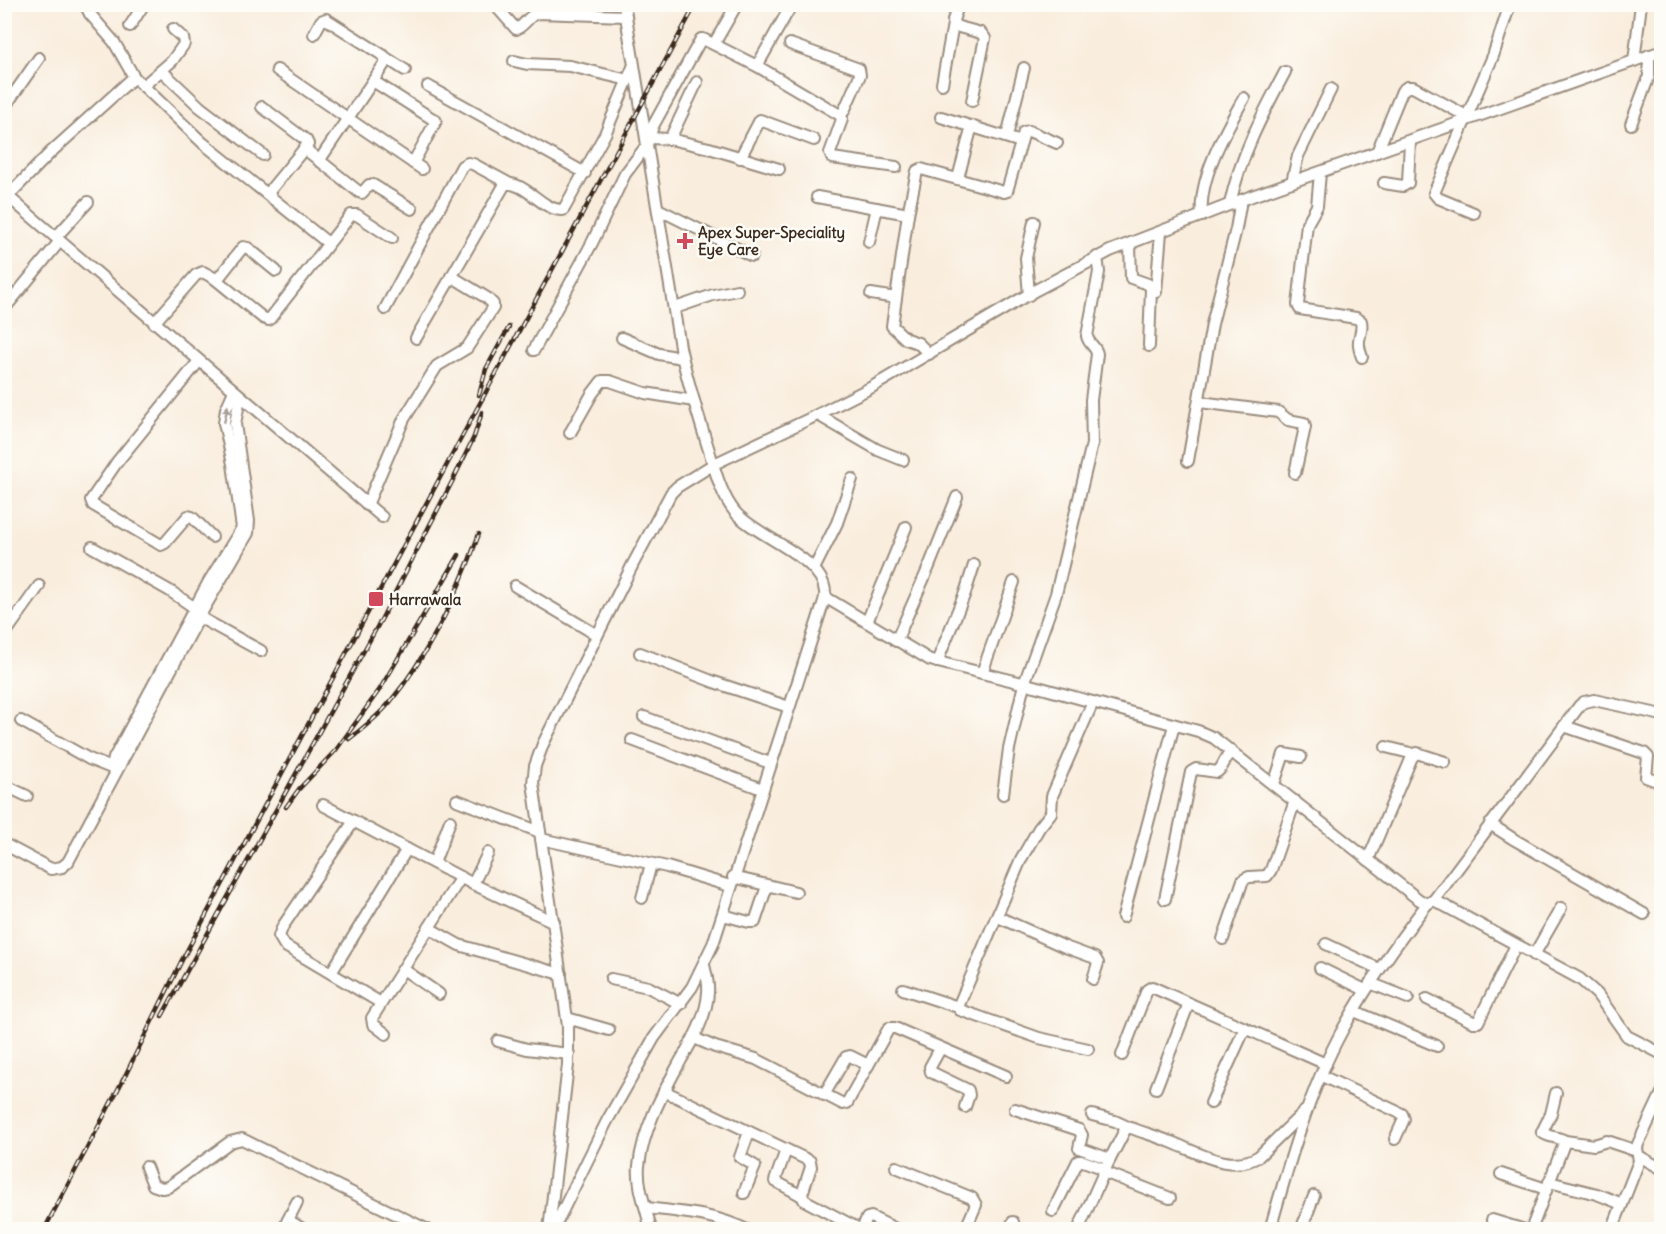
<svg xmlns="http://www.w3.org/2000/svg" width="1666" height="1234" font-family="Delius,sans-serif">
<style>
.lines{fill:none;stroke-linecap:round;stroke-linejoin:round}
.minor-casing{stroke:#9a8c7e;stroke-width:14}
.minor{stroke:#fff;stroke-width:10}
.rail-casing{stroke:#3b2a1e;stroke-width:4.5}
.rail{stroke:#fdfcf7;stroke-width:2;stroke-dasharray:7;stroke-linecap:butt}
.oneway{fill:#a79f9a}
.poi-dot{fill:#d1495b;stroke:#fdfcf7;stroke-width:2}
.labels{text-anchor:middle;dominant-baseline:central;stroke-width:5;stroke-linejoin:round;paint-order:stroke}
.poi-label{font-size:15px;font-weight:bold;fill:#3b2a1e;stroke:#fdfcf7;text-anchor:start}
</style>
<rect width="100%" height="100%" fill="#fdfcf7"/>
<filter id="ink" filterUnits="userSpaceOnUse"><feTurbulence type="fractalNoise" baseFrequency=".0167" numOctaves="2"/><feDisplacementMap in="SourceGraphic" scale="12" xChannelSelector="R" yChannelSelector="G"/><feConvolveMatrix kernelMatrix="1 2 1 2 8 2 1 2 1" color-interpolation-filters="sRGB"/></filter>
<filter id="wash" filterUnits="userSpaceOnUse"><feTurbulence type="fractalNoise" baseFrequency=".008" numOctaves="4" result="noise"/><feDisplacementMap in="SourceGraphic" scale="24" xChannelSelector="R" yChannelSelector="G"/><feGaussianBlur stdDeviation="1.35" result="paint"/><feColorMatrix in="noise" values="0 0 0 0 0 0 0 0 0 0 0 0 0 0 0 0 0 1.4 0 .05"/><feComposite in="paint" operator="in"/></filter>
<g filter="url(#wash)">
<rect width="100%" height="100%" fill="#f9eddd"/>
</g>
<g filter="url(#ink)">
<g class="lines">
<g class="minor-casing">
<g id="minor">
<polyline points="85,4 90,14 114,42 134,77 203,143 328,243"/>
<path d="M494,4L516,29C525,26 528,15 538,13L626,16"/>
<polyline points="959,4 953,20 955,26 981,33 985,38 972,101"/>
<polyline points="130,26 144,4"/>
<polyline points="314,34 321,21 326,19 384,56 387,60 319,161"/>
<polyline points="714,44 737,4"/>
<polyline points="790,44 859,69 860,75 844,111 840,115"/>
<polyline points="386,58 405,70"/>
<polyline points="514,61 527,64 570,66 628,80"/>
<polyline points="1634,61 1641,4"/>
<polyline points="757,66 792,4"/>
<polyline points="277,70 422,169"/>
<polyline points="162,71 200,107 263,155"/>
<polyline points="373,81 436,121 413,163"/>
<polyline points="942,84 953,24"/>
<polyline points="143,86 172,61 184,44 183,38 173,29"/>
<polyline points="428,86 585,173"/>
<polyline points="262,107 306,140 308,144 267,194"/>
<polyline points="4,108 39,58"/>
<polyline points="941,117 1021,142"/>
<polyline points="1631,124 1649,76 1649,55"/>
<polyline points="1007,136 1024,68"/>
<polyline points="650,138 670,139 709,148 779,169"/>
<polyline points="670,139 697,82"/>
<polyline points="305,149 359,192 362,193 369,185 373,185 412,209"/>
<polyline points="1377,152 1402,91 1407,87 1413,87 1468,117"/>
<polyline points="740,158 760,120 814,140"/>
<path d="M1320,173L1317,206L1307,224L1298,305L1300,309L1356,318L1361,321C1364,336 1354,336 1362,357"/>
<polyline points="958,178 972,126"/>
<polyline points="1292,182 1298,156 1331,89"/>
<polyline points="1384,183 1403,186 1408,183 1410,141"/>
<polyline points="4,193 382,517"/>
<polyline points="8,196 51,152 134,77"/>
<polyline points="817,197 908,214"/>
<path d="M1230,204C1240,157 1262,115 1285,72"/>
<polyline points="658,209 752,256"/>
<polyline points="1474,213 1438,198 1434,193 1493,56 1510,4"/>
<path d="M1202,216C1198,178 1226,130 1244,98"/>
<polyline points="56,237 88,202"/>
<polyline points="869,242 877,208"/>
<polyline points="1130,244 1131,278 1148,284 1151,288 1149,346"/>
<polyline points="217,280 243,247 248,248 276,271"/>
<polyline points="1156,292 1161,232"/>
<polyline points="871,294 896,298"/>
<polyline points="1029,295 1026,258 1034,222"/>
<polyline points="675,308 713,295 737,290"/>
<polyline points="4,309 60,241"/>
<polyline points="385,309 462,166 468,163 473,164 508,183"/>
<polyline points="154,323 196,275 203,272 214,278 263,318 269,320 351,215 357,215 392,238"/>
<path d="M416,338L505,184C526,181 542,211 563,210L565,207L605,134L633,67"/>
<polyline points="622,338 659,354 682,358"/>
<polyline points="534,350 592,243 625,174 647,145 653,126 701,39 703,39 757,66 840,115 842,118 841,122 830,153 832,158 896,167"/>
<polyline points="929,354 918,343 906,339 892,326 908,214 917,171 921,169 1004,192 1007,191 1024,132 1029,131 1057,143"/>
<polyline points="199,361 117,462 91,500 93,505 161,545 165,543 188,516 192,517 212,537"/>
<polyline points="1200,402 1278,412 1288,420 1304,423 1305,427 1295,473"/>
<polyline points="818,415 878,450 903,460"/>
<polyline points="570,433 592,394 602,381 610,381 645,393 694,401"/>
<polyline points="1188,461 1212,324 1236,229 1241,200"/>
<polyline points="367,505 404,419 437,366 467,348 493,308 493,304 487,298 451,276"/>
<polyline points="92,547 170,591 192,606 199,617 261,651"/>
<polyline points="814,569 837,523 852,479"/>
<polyline points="515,586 597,635"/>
<polyline points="825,597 930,660 1038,687 1198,731 1214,738 1418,899 1427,904 1434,900 1580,705 1584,702 1594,700 1662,715"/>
<polyline points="867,622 906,527"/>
<polyline points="4,635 39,586"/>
<polyline points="896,641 928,569 957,497"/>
<polyline points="640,653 714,682 789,707"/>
<polyline points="937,662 965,593 974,565"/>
<polyline points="982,673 1014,582"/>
<polyline points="644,717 770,763"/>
<polyline points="21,721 89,759 114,769"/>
<polyline points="1564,726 1644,753 1648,757 1646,777 1662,783"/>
<polyline points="632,740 762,789"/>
<polyline points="1386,747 1414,754"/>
<polyline points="115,772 113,763 114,758 208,583 242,528 233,464 224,423 226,409 234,391"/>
<polyline points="1274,784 1284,754 1301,757"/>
<polyline points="4,785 27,796"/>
<path d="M1003,794L1009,749L1024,684L1056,594L1092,444L1091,400L1097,354C1096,346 1088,344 1087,336L1099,272L1097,257"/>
<polyline points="457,800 540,832"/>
<polyline points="323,805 475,885 554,922"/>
<polyline points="354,821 283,926 279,936 285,946 381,1003"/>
<polyline points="1490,824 1515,840 1644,914"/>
<polyline points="541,839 667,867 730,886"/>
<polyline points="4,844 51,869 62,867 68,862 202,612 248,533 249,521 235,424 240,397"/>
<polyline points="1368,860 1412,757 1417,753 1420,754 1445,762"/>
<polyline points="434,863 450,821"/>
<polyline points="733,877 796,892"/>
<polyline points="473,884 488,853"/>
<polyline points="642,898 651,864"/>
<polyline points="1165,899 1191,772 1196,769 1217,772 1221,768 1231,750"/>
<polyline points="1434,900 1580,979 1597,994 1627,1036 1662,1054"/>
<polyline points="723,915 749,922 755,922 767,886"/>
<polyline points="998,917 1065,947 1095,958 1098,963 1093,979"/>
<polyline points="1123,917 1174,725"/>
<polyline points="429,928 459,945 561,974"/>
<polyline points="1223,939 1243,880 1249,877 1267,876 1271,870 1295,801"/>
<polyline points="1326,944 1379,969"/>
<polyline points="1534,955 1561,908"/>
<polyline points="1320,968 1365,990"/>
<polyline points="403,969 439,994"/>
<polyline points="331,973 407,849"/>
<polyline points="611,979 648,987 681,1004"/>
<polyline points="1370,983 1408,998"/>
<polyline points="903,989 958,1007"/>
<polyline points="1427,999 1473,1022 1478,1022 1516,945"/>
<polyline points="1354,1011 1437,1046"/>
<polyline points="567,1018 609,1030"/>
<polyline points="386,1034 373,1024 372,1018 461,877"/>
<polyline points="694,1038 715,1047 756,1059 843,1104 847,1103 889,1028 895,1028 1006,1076"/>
<polyline points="498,1041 527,1049 569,1054"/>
<polyline points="940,1049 930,1067 931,1072 968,1090 969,1095 965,1107"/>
<polyline points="1088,1049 1039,1038 960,1010 958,1007 1021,859 1039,828 1051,813 1052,796 1093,702"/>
<polyline points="1122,1055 1147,990 1152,987 1326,1064"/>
<polyline points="1322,1076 1402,1114 1404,1119 1395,1139"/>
<polyline points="1156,1088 1189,1003"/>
<polyline points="664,1091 810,1161 811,1167 802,1194 804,1200 859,1229 862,1229 867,1218 871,1217 898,1230"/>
<path d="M1556,1093L1551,1114L1542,1132C1548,1138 1558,1136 1565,1141"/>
<polyline points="824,1095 846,1057 850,1056 868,1065"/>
<polyline points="1211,1103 1245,1028"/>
<polyline points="1015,1109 1079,1130 1082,1135 1079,1148 1110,1159"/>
<polyline points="1092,1115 1115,1121 1128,1127"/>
<polyline points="786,1150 775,1181 802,1196"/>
<polyline points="1639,1156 1662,1169"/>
<polyline points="146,1167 153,1185 162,1188 168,1187 230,1142 242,1139 428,1230"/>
<polyline points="896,1167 972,1198 976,1205 965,1230"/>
<polyline points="1104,1172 1170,1198"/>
<polyline points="1501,1174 1546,1189"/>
<polyline points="1549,1182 1597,1194 1622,1204"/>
<polyline points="744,1193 755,1166 740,1157 749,1132"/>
<path d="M646,1208C681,1212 715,1214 747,1230"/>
<polyline points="1053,1211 1078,1161 1083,1161 1105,1169"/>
<polyline points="288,1220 304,1230"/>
<polyline points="1492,1220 1525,1230"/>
<polyline points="283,1230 297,1202"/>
<polyline points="549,1230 568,1065 568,1026 533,783 535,766 543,744 633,564 671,493 677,487 714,464 809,419 872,387 1036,290 1110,251 1252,196 1662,51"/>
<path d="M553,1230L607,1121L654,1038L692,987L713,944L821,610C823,604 826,598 825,592C823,557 756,537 735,512C720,494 714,466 707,444C697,412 687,380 680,347L624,4"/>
<path d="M651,1230C647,1210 637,1187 639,1166C643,1128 663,1093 681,1060C693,1040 707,1016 708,992C709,983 706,974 704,965"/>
<polyline points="1009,1230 1013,1222"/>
<path d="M1078,1230L1109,1161L1126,1128H1131C1145,1133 1158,1137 1171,1142C1197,1152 1232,1174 1259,1156L1305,1111"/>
<path d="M1270,1230C1289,1162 1309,1091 1343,1029C1368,984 1396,944 1427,904"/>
<polyline points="1301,1230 1314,1196"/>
<polyline points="1531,1230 1565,1141 1594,1145 1607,1141 1637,1151"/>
<polyline points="1612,1230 1639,1161 1637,1148 1638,1144 1662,1093"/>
</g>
</g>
<use href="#minor" class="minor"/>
<g class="rail-casing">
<g id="rail">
<polyline points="479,395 486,369 509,327"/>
<path d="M349,739C363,728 379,716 390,702C430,653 458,593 479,534"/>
<polyline points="286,807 299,789 336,750 380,689 459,555"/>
<polyline points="162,1016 382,618 455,476 474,437 482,412"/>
<polyline points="44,1230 125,1076 182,960 473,416 696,4"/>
</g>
</g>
<use href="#rail" class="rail"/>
</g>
<defs><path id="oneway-solid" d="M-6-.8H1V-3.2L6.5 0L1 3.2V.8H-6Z" transform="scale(1.5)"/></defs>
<use class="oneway" href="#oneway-solid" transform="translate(226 414) rotate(-78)"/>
</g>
<g class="poi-dot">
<path d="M682 232h6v6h6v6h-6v6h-6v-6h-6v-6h6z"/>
<rect x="368" y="591" width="16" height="16" rx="3"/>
</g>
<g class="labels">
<g class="poi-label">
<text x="698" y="232">Apex Super-Speciality<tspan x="698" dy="17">Eye Care</tspan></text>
<text x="389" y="599">Harrawala</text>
</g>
</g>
<rect width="1666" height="1234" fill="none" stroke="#fdfcf7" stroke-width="24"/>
</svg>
